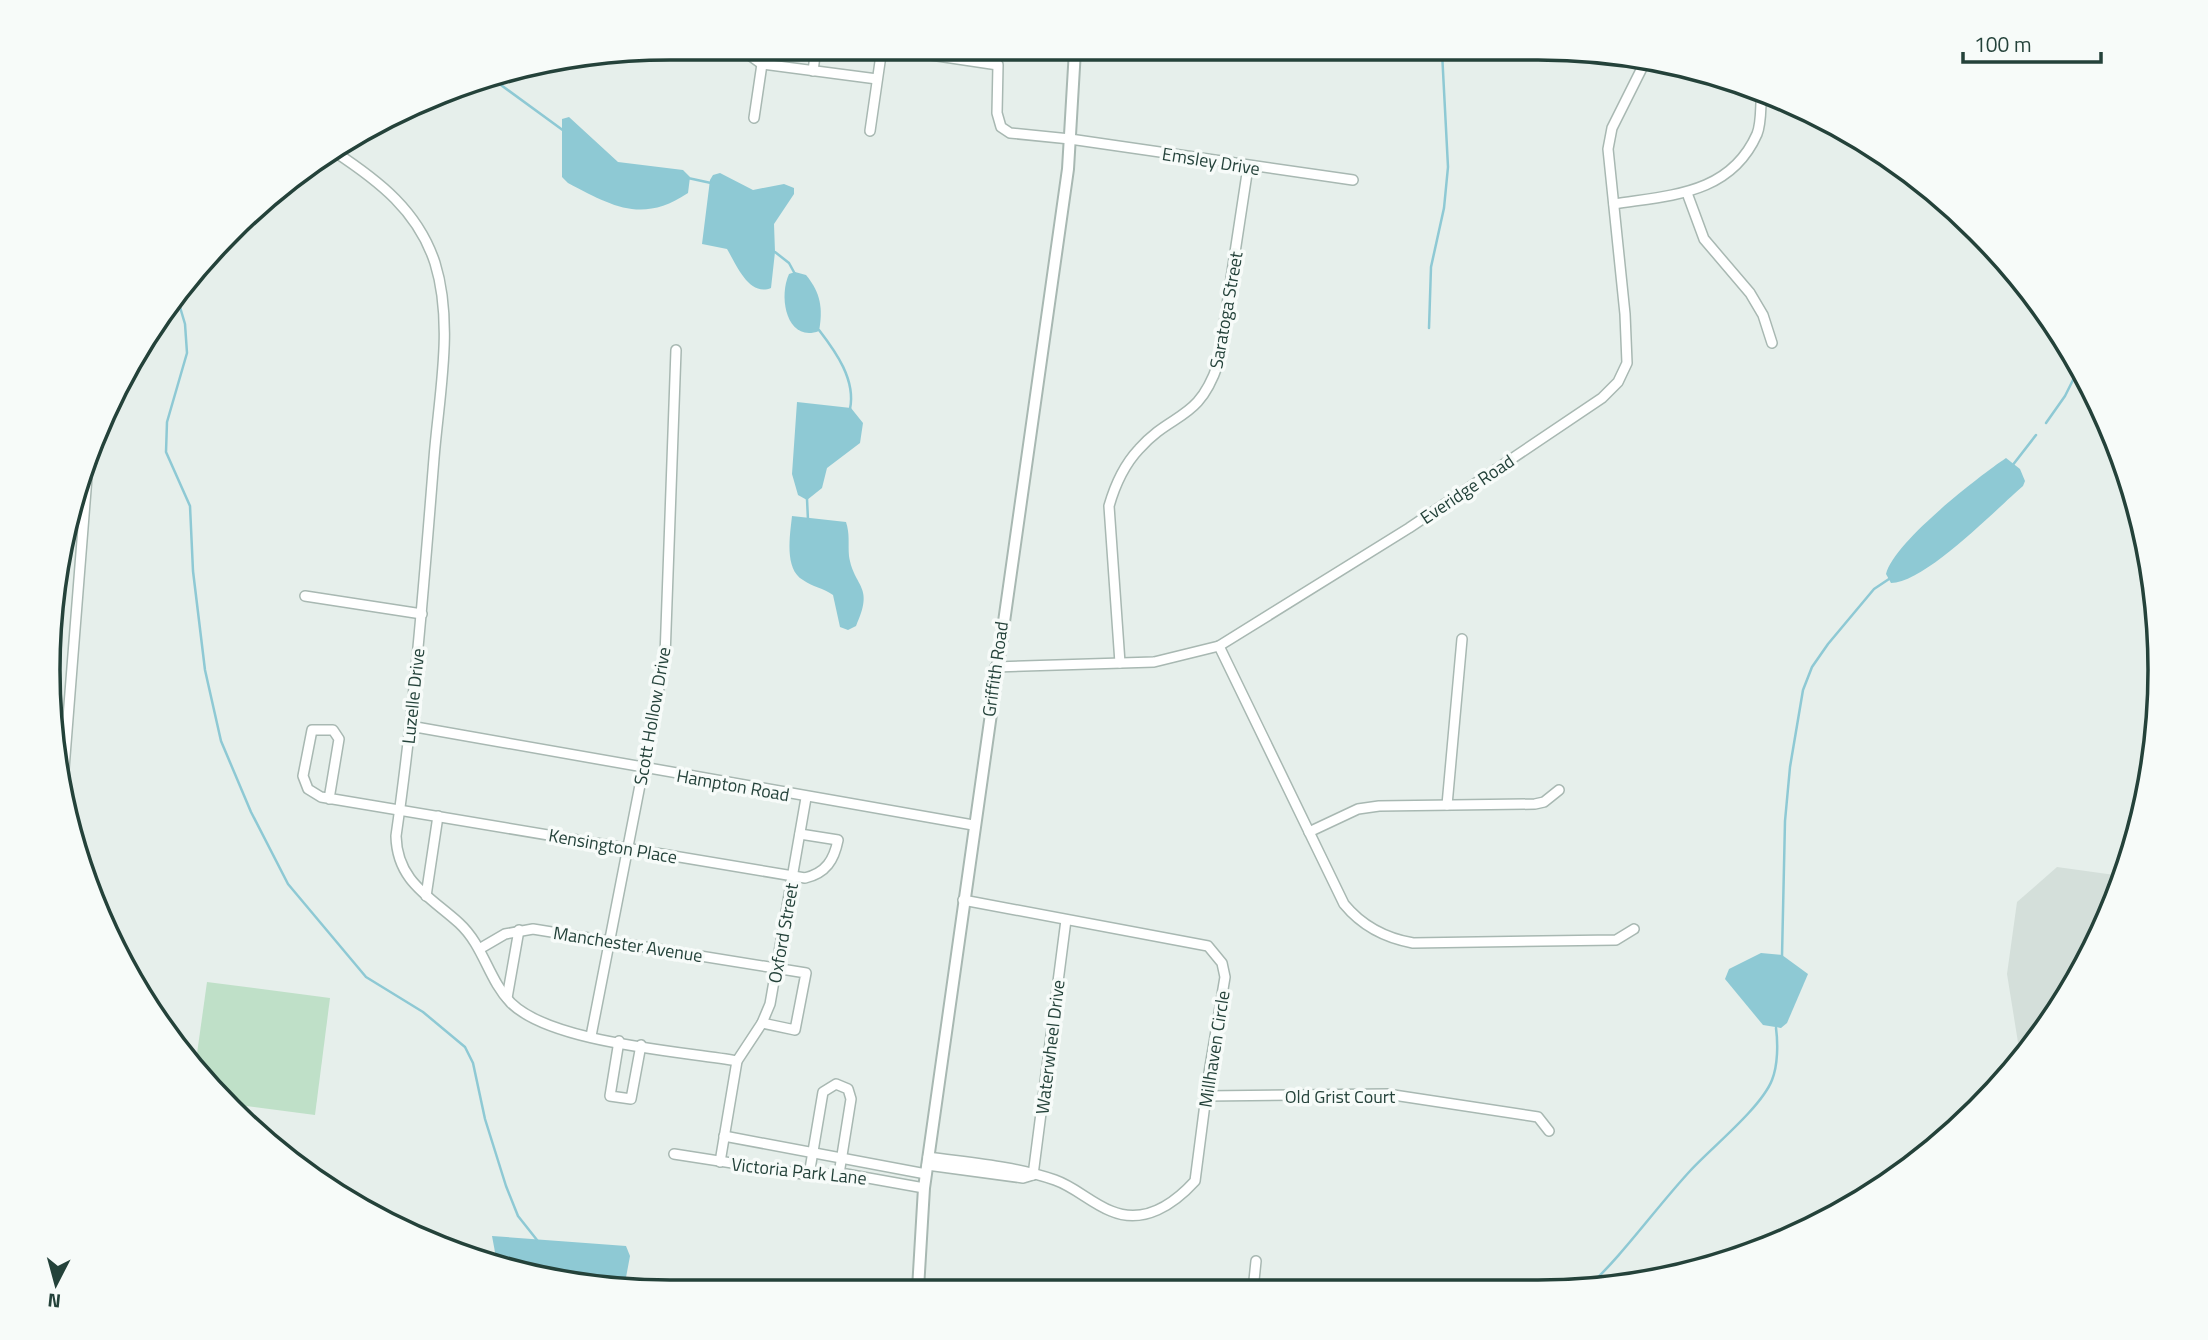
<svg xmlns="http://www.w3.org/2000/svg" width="2208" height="1340" font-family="'Titillium Web',sans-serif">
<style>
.built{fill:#d4dfda}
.green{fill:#bfe0c8}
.water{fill:#8ec9d4}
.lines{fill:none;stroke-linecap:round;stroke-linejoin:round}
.stream{stroke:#8ec9d4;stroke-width:2.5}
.minor-casing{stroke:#a8b8b2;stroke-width:12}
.tertiary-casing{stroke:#a8b8b2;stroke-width:14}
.minor{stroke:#fff;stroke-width:9}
.tertiary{stroke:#fff;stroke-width:10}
.labels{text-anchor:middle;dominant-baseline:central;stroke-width:7;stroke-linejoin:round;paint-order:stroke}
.street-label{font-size:18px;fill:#24423a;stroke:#f7fbf9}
.rim{fill:none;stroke:#24423a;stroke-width:3.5}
</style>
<rect width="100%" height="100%" fill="#e6efeb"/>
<polygon class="built" points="2057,867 2122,876 2097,945 2032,1049 2021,1061 2007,974 2017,902"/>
<polygon class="green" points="207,982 330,998 315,1115 231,1104 195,1068"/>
<g class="water">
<path d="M569,117L618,162L683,170L690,177L688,193C642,224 612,206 568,183L562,177V119Z"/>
<path d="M720,173L753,190L784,184L794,188V194L774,224L775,252L771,288C749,297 736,264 727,249L702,244L710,180L713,175Z"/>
<path d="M795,272L806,275C821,293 823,309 819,331C787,343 778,298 789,274Z"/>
<polygon points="797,402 851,408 863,423 860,443 827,468 822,488 807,500 798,495 792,474"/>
<path d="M2006,458L2020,469L2025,481L2023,486C1996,509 1925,583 1891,583L1886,574C1894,542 1978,477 2006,458Z"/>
<path d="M792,516L846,522C850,534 848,544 849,556C854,588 875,585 856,626L848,630L840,627L833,595C824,588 812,587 803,580C784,569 790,535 792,516Z"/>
<polygon points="1761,953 1782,955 1808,974 1787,1023 1781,1028 1763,1025 1725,979 1729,969"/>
<polygon points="492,1236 626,1246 630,1256 624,1288 589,1287 497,1263"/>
</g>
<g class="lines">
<g class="stream">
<polyline points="490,77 564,131"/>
<polyline points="688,178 711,183"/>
<polyline points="775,252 789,263 795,274"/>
<polyline points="177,297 185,324 187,353 167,422 166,452 190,506 193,571 205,670 221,741 251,812 288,884 366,977 423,1012 465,1047 473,1063 485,1119 506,1186 518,1216 537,1240"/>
<polyline points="1429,328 1431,267 1444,208 1448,167 1442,52"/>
<path d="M819,330C836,352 856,380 850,409"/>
<polyline points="2046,423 2065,396 2080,366"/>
<polyline points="2012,466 2036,435"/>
<polyline points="807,499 808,520"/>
<polyline points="1782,956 1785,821 1790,767 1803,690 1812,667 1828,644 1874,589 1889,579"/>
<path d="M1584,1291C1624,1254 1654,1210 1690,1171C1711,1148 1761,1108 1772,1080C1778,1065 1778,1043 1776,1028"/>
</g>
<g class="minor-casing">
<g id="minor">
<polyline points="884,48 998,65 997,113 1001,127 1010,133 1070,139 1353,180"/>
<polyline points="748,54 762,64 877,79"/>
<polyline points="813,71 816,48"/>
<polyline points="754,118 762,64"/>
<polyline points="870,131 882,48"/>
<path d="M335,152C379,181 418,211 435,263C454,324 439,395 434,458C424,584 414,711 396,836C397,881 429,896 459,923C484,946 488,979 511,1003C552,1043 679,1051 737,1061"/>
<polyline points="1687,193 1704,239 1750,293 1763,315 1772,343"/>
<path d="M1614,204C1670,195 1730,195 1757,134C1762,122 1760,104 1762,91"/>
<polyline points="305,596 422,614"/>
<path d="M1219,646L1344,904C1362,926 1385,938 1413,943L1616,940L1634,929"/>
<path d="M1120,663L1109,506C1115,485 1124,465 1139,449C1173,411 1198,422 1218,364L1248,167"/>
<polyline points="995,667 1154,662 1219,646 1409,528 1602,398 1618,382 1627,363 1625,314 1608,149 1612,128 1642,68 1642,59"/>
<polyline points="410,726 973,825"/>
<polyline points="64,769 87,477"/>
<path d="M329,799L339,739L333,730H312L303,776L308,789L321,797L805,878C826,873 834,860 838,840L800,834"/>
<polyline points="1447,805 1462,639"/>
<polyline points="1309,832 1358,809 1379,806 1535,804 1544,802 1559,790"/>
<polyline points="426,896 438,816"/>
<polyline points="481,948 505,934 533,929 806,973 795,1030 762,1023"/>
<polyline points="507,998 519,930"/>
<polyline points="591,1036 665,657 676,350"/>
<polyline points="619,1041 610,1096 631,1099 641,1045"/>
<polyline points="1206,1096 1387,1094 1538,1117 1549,1131"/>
<polyline points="724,1136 926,1174"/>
<polyline points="674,1154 809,1175 846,1174 924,1188"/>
<path d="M928,1157C971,1163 1014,1166 1055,1180C1075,1187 1091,1203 1111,1211C1144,1225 1174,1204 1195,1181L1209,1073L1225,977L1222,963L1208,946L963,900"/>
<polyline points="720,1162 737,1061 762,1023 770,1004 806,798"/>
<polyline points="927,1165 1023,1178 1033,1175"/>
<polyline points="809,1175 823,1092 836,1084 848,1089 851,1099 839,1174"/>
<polyline points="1033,1175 1066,920"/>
<polyline points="1019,1289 1019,1288"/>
<polyline points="1253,1290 1256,1261"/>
</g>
</g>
<g class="tertiary-casing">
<polyline id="tertiary" points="918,1289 924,1188 1068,169 1075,50"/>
</g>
<use href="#minor" class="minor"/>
<use href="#tertiary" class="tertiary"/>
</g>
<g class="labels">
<g class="street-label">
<text transform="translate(1211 161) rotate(9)">Emsley Drive</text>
<text transform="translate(1226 310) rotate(-80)">Saratoga Street</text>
<text transform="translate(1467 489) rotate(-34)">Everidge Road</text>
<text transform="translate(995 669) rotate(-82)">Griffith Road</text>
<text transform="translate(413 696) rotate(-84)">Luzelle Drive</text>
<text transform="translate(652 716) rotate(-80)">Scott Hollow Drive</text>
<text transform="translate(733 785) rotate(10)">Hampton Road</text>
<text transform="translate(613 846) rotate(10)">Kensington Place</text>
<text transform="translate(783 933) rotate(-80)">Oxford Street</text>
<text transform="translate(628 944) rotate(9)">Manchester Avenue</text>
<text transform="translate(1050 1047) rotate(-83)">Waterwheel Drive</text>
<text transform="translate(1214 1049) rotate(-81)">Millhaven Circle</text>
<text x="1340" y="1096">Old Grist Court</text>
<text transform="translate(799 1171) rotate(6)">Victoria Park Lane</text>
</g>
</g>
<path d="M0 0H2208V1340H0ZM670 60H1538A610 610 0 0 1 2148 670V670A610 610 0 0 1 1538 1280H670A610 610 0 0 1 60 670V670A610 610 0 0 1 670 60Z" fill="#f7fbf9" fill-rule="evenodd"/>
<path class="rim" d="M670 60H1538A610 610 0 0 1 2148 670V670A610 610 0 0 1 1538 1280H670A610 610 0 0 1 60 670V670A610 610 0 0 1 670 60Z"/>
<g transform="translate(56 1284) rotate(186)" stroke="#f7fbf9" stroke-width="5" paint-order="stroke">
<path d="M0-5L12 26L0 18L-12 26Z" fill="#24423a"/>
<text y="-10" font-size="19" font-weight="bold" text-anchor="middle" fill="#24423a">N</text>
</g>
<path d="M1963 52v10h138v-10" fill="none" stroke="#24423a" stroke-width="3.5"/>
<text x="1974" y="52" font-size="21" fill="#24423a" stroke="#f7fbf9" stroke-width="5" paint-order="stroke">100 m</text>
</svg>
